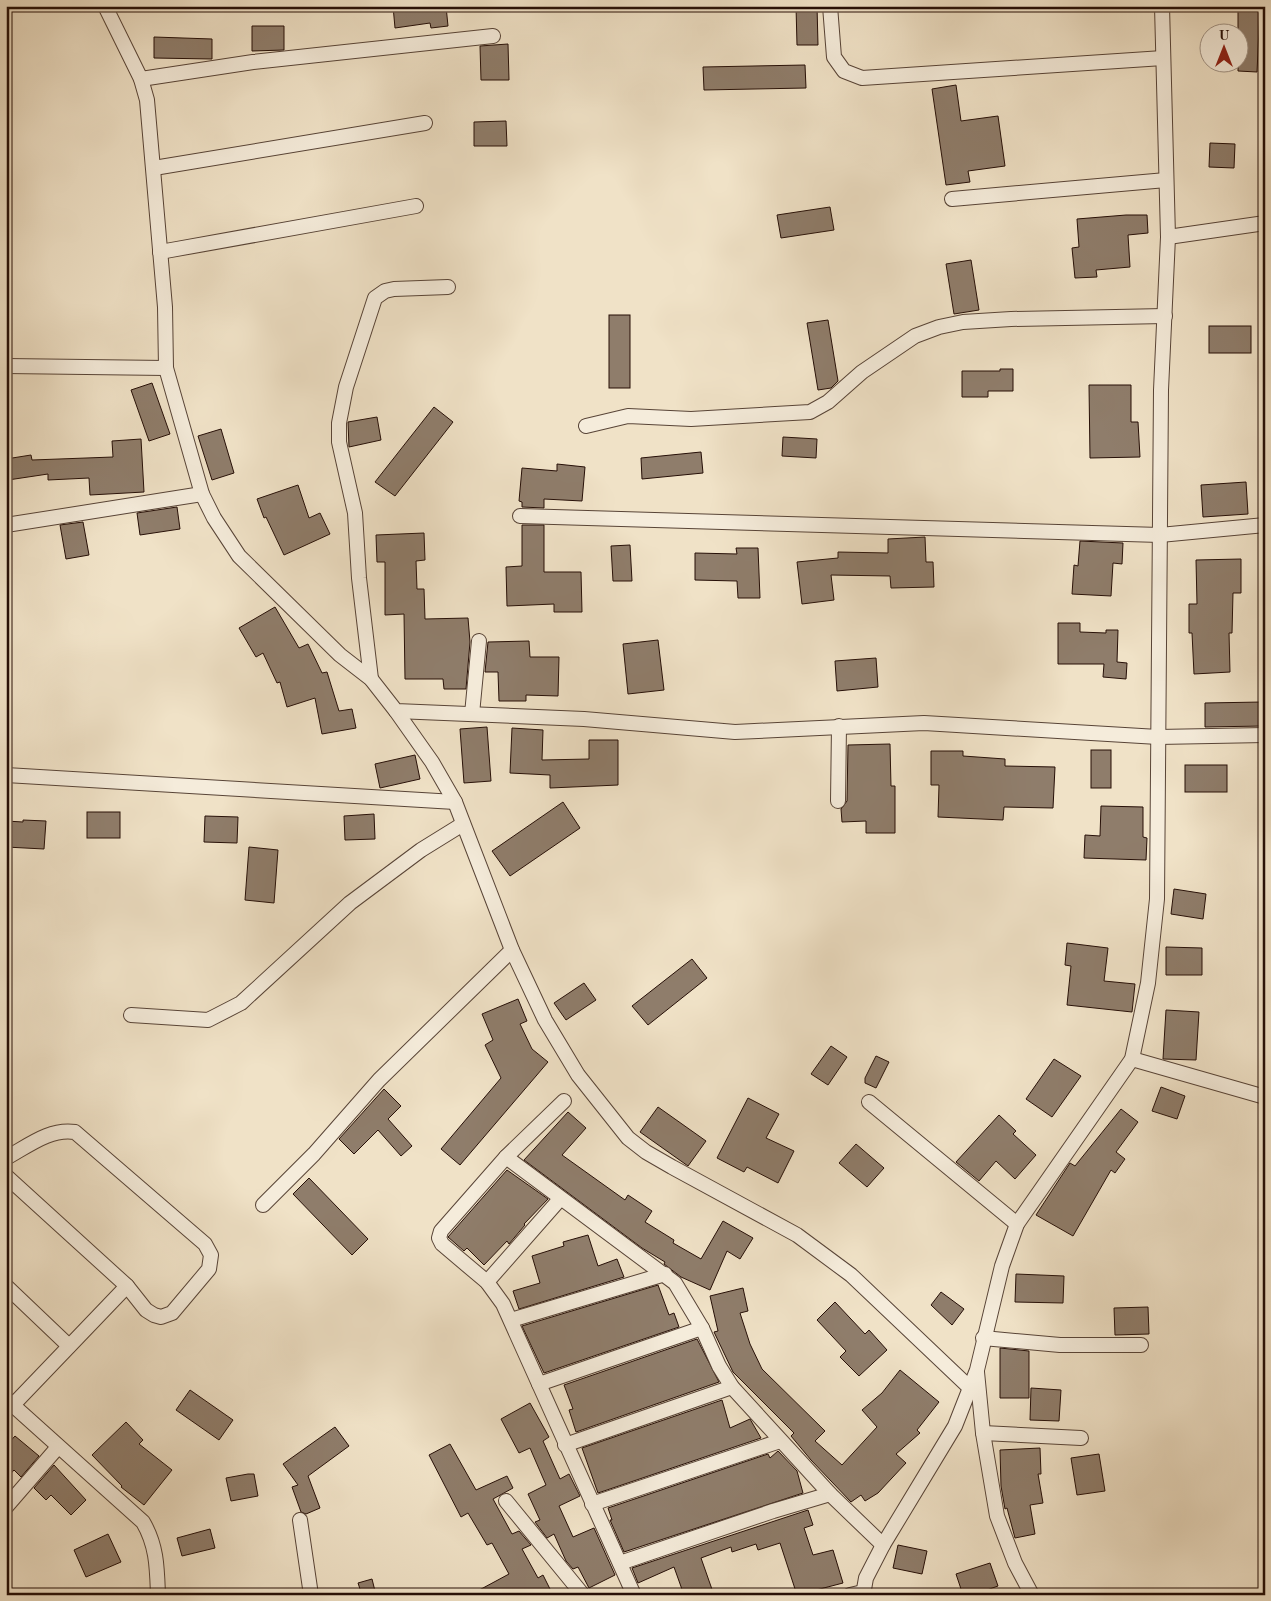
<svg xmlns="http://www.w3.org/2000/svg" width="1271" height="1601" font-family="'Old Standard TT',serif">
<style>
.building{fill:#8f7d6b;stroke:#260f07}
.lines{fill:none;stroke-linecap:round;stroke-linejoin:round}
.minor-casing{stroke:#584437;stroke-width:16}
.minor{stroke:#f5ecdb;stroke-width:14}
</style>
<rect width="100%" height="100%" fill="#f0e2c7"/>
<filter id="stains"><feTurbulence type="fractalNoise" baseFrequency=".004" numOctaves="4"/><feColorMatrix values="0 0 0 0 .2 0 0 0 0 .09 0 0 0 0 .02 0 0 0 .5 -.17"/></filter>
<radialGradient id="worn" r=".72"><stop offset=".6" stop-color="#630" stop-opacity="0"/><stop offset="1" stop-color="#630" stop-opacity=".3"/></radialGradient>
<g class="building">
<polygon points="393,6 446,6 448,26 431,28 430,23 395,28"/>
<polygon points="796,6 817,6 818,45 797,45"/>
<polygon points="1238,6 1260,6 1257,72 1238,71"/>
<polygon points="252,26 284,26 284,50 252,51"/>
<polygon points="154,37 212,39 212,59 154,58"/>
<polygon points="508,44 509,80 481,80 480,46"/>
<polygon points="805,65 806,88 704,90 703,67"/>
<polygon points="956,85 961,121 998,116 1005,166 968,171 970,182 946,185 932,89"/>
<polygon points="506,121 507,146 474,146 474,122"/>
<polygon points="1210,143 1235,144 1234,168 1209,167"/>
<polygon points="830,207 834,230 781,238 777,215"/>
<polygon points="1126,215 1147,215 1148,233 1128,235 1130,267 1096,270 1097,277 1075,278 1072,248 1079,247 1077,219"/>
<polygon points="971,260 979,310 954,314 946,264"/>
<rect x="609" y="315" width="21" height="73"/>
<polygon points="828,320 838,381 831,388 818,390 807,323"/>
<rect x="1209" y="326" width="42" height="27"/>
<polygon points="1000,369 1013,369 1013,391 988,391 988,397 962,397 962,371 1000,371"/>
<polygon points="152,383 170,434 149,441 131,390"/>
<polygon points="1089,385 1131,385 1131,422 1138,422 1140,457 1090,458"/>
<polygon points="434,407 453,422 395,496 375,482"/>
<polygon points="377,417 381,440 349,447 348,422"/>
<polygon points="221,429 234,473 212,480 198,436"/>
<polygon points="783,437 817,439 816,458 782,456"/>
<polygon points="141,439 144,492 90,495 89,478 48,480 48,474 8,480 6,459 31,455 32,460 113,457 112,441"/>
<polygon points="701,452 703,473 642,479 641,458"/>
<polygon points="557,464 585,467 582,501 544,499 544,508 522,507 522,502 519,501 522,468 557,471"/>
<polygon points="1246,482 1248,514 1203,517 1201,485"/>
<polygon points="298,485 309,518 320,513 330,534 284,555 266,517 264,518 257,499"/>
<polygon points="177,507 180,529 140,535 137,513"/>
<polygon points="83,522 89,555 66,559 60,525"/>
<polygon points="522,525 544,525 544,572 581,572 582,612 554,612 554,604 507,606 506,567 522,566"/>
<polygon points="424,533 425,560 416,561 417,589 424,589 425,619 468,618 470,642 466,689 444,689 443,679 405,679 404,614 385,615 385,562 377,562 376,535"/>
<polygon points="925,537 926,562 933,562 934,587 891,588 890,576 831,575 834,600 802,604 797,562 838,558 838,552 888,553 888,539"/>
<polygon points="1080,541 1123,543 1122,564 1113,563 1111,596 1072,594 1074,565 1078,566"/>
<polygon points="630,545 632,581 613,581 611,546"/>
<polygon points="736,548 758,548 760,598 738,598 737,581 695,580 695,553 737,554"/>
<polygon points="1241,559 1241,593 1233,593 1232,633 1229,633 1230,672 1194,674 1192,633 1189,633 1189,604 1197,604 1196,560"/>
<polygon points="275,607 299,648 308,644 322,673 327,672 339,711 352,709 356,728 322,734 315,698 287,707 280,682 277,683 263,653 256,657 239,628"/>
<polygon points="1058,623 1080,623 1080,632 1106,633 1106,630 1118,630 1117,662 1127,663 1126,679 1103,677 1104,664 1058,664"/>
<polygon points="658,640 664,690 628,694 623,644"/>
<polygon points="529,641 530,657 559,657 558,696 526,695 526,701 499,701 498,672 485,672 488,642"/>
<polygon points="876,658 878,687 837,691 835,661"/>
<polygon points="1262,702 1263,726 1205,727 1205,703"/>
<polygon points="487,727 491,781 464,783 460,729"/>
<polygon points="512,728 543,730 542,760 589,759 589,740 618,740 618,785 550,788 550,775 510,773"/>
<polygon points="890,744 891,786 895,786 895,833 866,833 866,821 842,822 841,809 847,801 848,745"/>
<rect x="1091" y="750" width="20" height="38"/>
<polygon points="931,751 963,751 963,756 1005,759 1005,766 1055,767 1053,808 1004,807 1003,820 938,817 939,785 931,785"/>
<polygon points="415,755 420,779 380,788 375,764"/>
<rect x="1185" y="765" width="42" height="27"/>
<polygon points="563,802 580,828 510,876 492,851"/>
<polygon points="1101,806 1143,807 1143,837 1147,838 1146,860 1084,858 1085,835 1100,836"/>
<rect x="87" y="812" width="33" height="26"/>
<polygon points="374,814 375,839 345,840 344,816"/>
<polygon points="205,816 238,817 237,843 204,842"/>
<polygon points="23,820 46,821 44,849 6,847 6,821 23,822"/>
<polygon points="249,847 278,850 274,903 245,900"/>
<polygon points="1174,889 1206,894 1203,919 1171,914"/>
<polygon points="1067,943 1108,948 1104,981 1135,984 1132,1012 1067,1005 1071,966 1065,965"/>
<polygon points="1166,947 1202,948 1202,975 1166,975"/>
<polygon points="692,959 707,978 648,1025 632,1006"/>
<polygon points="584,983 596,1000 566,1020 554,1003"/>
<polygon points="518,999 527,1021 520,1024 532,1049 548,1062 460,1165 441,1149 501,1078 485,1045 493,1040 482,1014"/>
<polygon points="1166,1010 1199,1012 1196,1060 1163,1059"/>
<polygon points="831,1046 847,1057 828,1085 811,1074"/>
<polygon points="876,1056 889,1062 876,1088 865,1083 865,1078"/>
<polygon points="1054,1059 1081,1076 1052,1117 1026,1099"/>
<polygon points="1161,1087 1185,1096 1177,1119 1152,1111"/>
<polygon points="384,1089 401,1106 388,1119 412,1146 401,1156 378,1130 354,1154 339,1139"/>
<polygon points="748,1098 779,1114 766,1138 794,1151 778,1183 747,1167 744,1172 717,1158"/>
<polygon points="658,1107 706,1141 688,1166 640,1132"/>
<polygon points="1121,1109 1138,1122 1116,1152 1125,1159 1115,1173 1111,1170 1073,1236 1036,1215 1070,1163 1075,1166"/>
<polygon points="568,1112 586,1128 562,1155 625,1200 628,1195 652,1211 645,1222 674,1240 673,1243 701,1259 723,1221 753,1238 740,1259 727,1251 710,1290 681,1277 664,1264 665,1262 642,1248 524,1160"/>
<polygon points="999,1115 1016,1131 1013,1134 1036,1155 1015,1179 996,1161 979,1181 956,1162"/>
<polygon points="856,1144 884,1168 867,1187 839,1163"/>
<polygon points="507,1170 548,1199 524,1224 525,1225 509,1244 507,1241 484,1265 467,1248 464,1251 448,1237"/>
<polygon points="309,1178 368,1239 352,1255 293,1194"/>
<polygon points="588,1235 598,1266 617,1259 624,1277 519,1309 513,1291 540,1283 532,1256 564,1246 563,1242"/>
<polygon points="1016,1274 1064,1276 1063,1303 1015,1302"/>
<polygon points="658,1285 669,1315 674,1313 679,1327 544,1373 522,1326"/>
<polygon points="743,1288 748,1311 740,1313 750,1344 762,1369 825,1431 815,1441 842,1465 877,1427 862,1410 882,1393 900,1370 939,1402 917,1430 920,1433 896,1454 906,1463 878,1493 865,1501 861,1495 851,1502 811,1460 791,1436 794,1433 733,1372 714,1332 718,1331 710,1296"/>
<polygon points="941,1292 964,1309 952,1325 931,1305"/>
<polygon points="835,1302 865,1334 869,1330 887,1350 859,1376 840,1357 846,1351 817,1320"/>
<polygon points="1148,1307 1149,1334 1115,1335 1114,1308"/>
<polygon points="697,1339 719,1382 576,1432 569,1410 573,1409 564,1385"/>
<polygon points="1000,1348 1029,1351 1029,1398 1000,1398"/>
<polygon points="1031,1388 1061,1390 1059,1421 1030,1420"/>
<polygon points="190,1390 233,1420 219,1440 176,1410"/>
<polygon points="722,1400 730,1428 750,1419 761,1438 598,1493 582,1448"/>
<polygon points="530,1403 549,1437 543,1441 560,1479 569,1474 580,1496 559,1506 573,1537 594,1528 615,1575 589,1588 578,1567 573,1569 566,1561 554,1534 547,1538 535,1522 540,1520 528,1494 546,1485 530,1448 519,1453 501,1419"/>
<polygon points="126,1422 143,1440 139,1444 172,1470 144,1505 121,1487 122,1486 92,1455"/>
<polygon points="335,1427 349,1446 308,1476 320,1508 306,1514 301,1512 292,1487 298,1485 283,1464"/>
<polygon points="15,1436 39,1456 21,1477 14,1470 6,1479 6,1446"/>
<polygon points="450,1444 476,1490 507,1476 513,1488 493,1499 512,1534 519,1531 531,1545 522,1549 538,1578 543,1575 550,1589 540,1595 470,1595 509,1574 492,1543 487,1545 468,1513 461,1517 429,1455"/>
<polygon points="1040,1448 1041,1474 1038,1474 1043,1503 1030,1505 1035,1534 1015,1538 1007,1508 1005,1509 1001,1486 1000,1450"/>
<polygon points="778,1451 797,1471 803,1493 624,1552 610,1520 612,1520 608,1508 768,1454 770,1458"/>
<polygon points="1099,1454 1105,1491 1077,1495 1071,1458"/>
<polygon points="54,1465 86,1500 71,1515 51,1495 46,1500 34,1488"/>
<polygon points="248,1474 254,1474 258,1496 231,1501 226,1478"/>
<polygon points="808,1510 813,1525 804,1528 813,1555 833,1550 843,1583 797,1595 780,1543 758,1550 756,1544 732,1552 731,1547 701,1558 714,1595 684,1595 674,1567 638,1583 632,1568"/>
<polygon points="210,1529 215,1548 182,1556 177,1538"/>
<polygon points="108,1534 121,1562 86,1577 74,1550"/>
<polygon points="898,1545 927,1551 922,1574 893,1568"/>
<polygon points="990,1563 998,1586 973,1595 963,1595 956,1574"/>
<polygon points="372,1579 376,1595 362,1595 358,1583"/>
</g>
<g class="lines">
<g class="minor-casing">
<g id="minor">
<polyline points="105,6 141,79 147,100 165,307 166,368 202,494 214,518 239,556 340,655 371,679 396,711 584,719 735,732 924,723 1158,737 1265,735"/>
<polyline points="830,6 834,57 844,71 862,78 1163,58"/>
<polyline points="141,79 253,62 493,36"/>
<polyline points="154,168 425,123"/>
<polyline points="952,199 1166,180"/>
<polyline points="1168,237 1265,223"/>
<polyline points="160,252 416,206"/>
<polyline points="6,366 166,368"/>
<polyline points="586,426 628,416 691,419 810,412 828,402 862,372 915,336 939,327 963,322 1011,319 1165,316"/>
<polyline points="520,516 1160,535 1265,525"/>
<polyline points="6,525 202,494"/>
<polyline points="371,679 359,578 355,513 339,442 339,423 346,387 375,298 385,291 394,289 448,287"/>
<polyline points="396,711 432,762 455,802 512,950 545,1020 578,1075 628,1138 646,1152 672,1167 797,1235 851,1275 970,1388"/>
<polyline points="472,714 479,641"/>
<polyline points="6,775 455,802"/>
<polyline points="838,801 839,726"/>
<polyline points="131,1015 208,1020 241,1003 350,903 421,850 463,824"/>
<polyline points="1132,1059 1265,1097"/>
<polyline points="564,1101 506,1157 441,1231 439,1238 442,1244 487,1282 503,1304 634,1595"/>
<polyline points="869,1102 1017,1224"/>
<polyline points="506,1157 675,1283 702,1328 719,1366 732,1387 830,1494 883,1545"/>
<path d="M6,1158C28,1146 50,1128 75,1132L205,1244L211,1255L209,1269L172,1313L161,1317L154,1315L146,1310L127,1286L6,1176"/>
<polyline points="263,1205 314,1154 379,1080 512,950"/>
<polyline points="487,1282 560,1199"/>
<polyline points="6,1286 69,1346"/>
<polyline points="511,1320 665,1274"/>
<polyline points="983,1338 1060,1345 1141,1345"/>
<polyline points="977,1372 983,1433 997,1516 1015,1563 1032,1595"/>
<polyline points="539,1384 702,1328"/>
<path d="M6,1399L143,1522C157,1546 157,1568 158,1595"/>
<polyline points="13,1405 127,1286"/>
<polyline points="983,1433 1081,1438"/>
<polyline points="565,1445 732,1387"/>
<polyline points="506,1501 583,1595"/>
<polyline points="592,1504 780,1441"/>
<polyline points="6,1507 58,1447"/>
<polyline points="300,1520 311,1595"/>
<polyline points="620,1563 773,1511 830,1494"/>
<polyline points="850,1595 863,1592"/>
<polyline points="863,1595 866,1578 883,1545 955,1426 977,1370 1002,1266 1017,1224 1132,1059 1148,983 1157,899 1161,390 1168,237 1162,6"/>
</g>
</g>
<use href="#minor" class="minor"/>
</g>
<rect width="1271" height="1601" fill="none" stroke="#f0e2c7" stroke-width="25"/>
<rect x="8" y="8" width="1256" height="1586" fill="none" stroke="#260f07" stroke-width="2.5"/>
<rect x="12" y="12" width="1246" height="1576" fill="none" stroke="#260f07"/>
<g transform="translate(1224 48)"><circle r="24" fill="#f5ecdb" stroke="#a29486"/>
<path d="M0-4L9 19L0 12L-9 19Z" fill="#8f2418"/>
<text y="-8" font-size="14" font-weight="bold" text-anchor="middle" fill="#260f07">U</text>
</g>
<rect width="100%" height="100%" filter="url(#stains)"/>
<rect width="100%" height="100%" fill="url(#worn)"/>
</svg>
